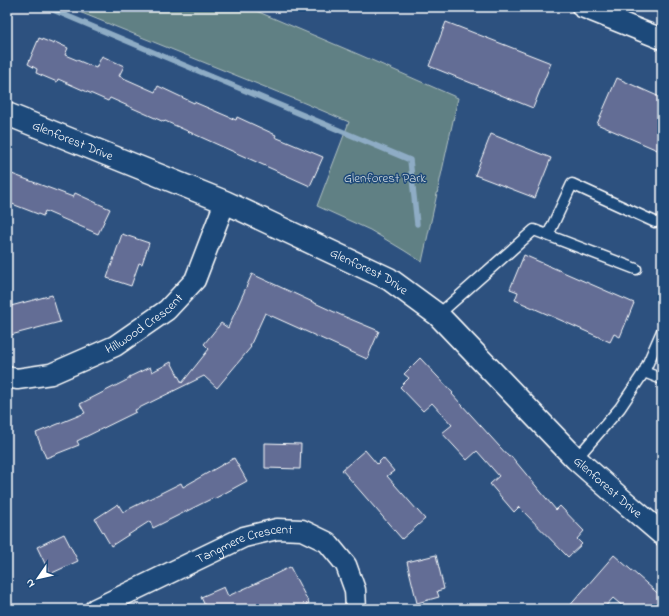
<svg xmlns="http://www.w3.org/2000/svg" width="669" height="616" font-family="'Indie Flower',sans-serif">
<style>
.park{fill:#608084;stroke:#b0c0c2}
.lines{fill:none;stroke-linecap:round;stroke-linejoin:round}
.stream{stroke:#8eacc5;stroke-width:5.5}
.building{fill:#646d95;stroke:#fff}
.service-casing{stroke:#fff;stroke-width:13}
.minor-casing{stroke:#fff;stroke-width:23}
.tertiary-casing{stroke:#fff;stroke-width:25}
.service{stroke:#1f4a7a;stroke-width:10}
.minor{stroke:#1f4a7a;stroke-width:20}
.tertiary{stroke:#1f4a7a;stroke-width:22}
.labels{text-anchor:middle;dominant-baseline:central;stroke-width:3;stroke-linejoin:round;paint-order:stroke}
.street-label{font-size:13px;fill:#fff;stroke:#1f4a7a}
.park-label{font-size:13px;fill:#d7dfe0;stroke:#1f4a7a}
</style>
<rect width="100%" height="100%" fill="#2d517f"/>
<filter id="ink" filterUnits="userSpaceOnUse"><feTurbulence type="fractalNoise" baseFrequency=".025" numOctaves="2"/><feDisplacementMap in="SourceGraphic" scale="8" xChannelSelector="R" yChannelSelector="G"/><feConvolveMatrix kernelMatrix="1 2 1 2 8 2 1 2 1" color-interpolation-filters="sRGB"/></filter>
<g filter="url(#ink)">
<polygon class="park" points="67,7 247,7 360,55 458,98 422,262 405,251 370,230 317,206 349,122 302,102"/>
<g class="lines">
<polyline class="stream" points="46,7 410,160 417,224"/>
</g>
<g class="building">
<polygon points="446,22 551,63 533,108 429,66"/>
<polygon points="39,38 54,44 55,42 68,48 65,55 96,68 102,56 124,66 119,76 155,92 158,86 194,103 194,102 236,120 237,117 276,135 275,137 323,157 310,186 165,121 164,122 110,98 108,101 58,79 57,82 36,73 37,69 28,64"/>
<polygon points="617,78 662,98 662,152 597,124"/>
<polygon points="491,134 551,158 535,198 475,175"/>
<polygon points="12,174 73,197 75,193 110,209 98,234 45,211 43,216 7,202 7,187"/>
<polygon points="122,234 149,243 142,264 139,263 131,286 107,278"/>
<polygon points="524,255 634,303 620,337 614,334 610,342 515,300 518,292 510,289"/>
<polygon points="252,274 343,316 379,331 367,359 265,313 250,346 251,347 217,388 204,376 135,410 136,412 77,441 79,445 46,458 36,433 85,413 80,404 129,379 129,377 150,367 152,372 171,362 182,383 209,349 204,344 221,323 228,328"/>
<polygon points="52,295 60,322 7,336 7,307"/>
<polygon points="420,358 453,393 452,394 509,457 511,456 556,510 560,506 584,531 577,539 582,544 568,557 519,507 514,512 490,484 499,476 477,451 467,460 442,433 452,425 432,403 423,411 400,387 409,378 404,374"/>
<polygon points="265,443 301,444 300,469 265,468"/>
<polygon points="365,450 377,464 383,458 394,471 387,476 425,519 402,539 342,470"/>
<polygon points="234,458 247,481 214,499 213,498 153,528 150,521 111,546 95,519 118,504 123,512 181,483 183,487"/>
<polygon points="64,534 78,561 50,574 37,547"/>
<polygon points="436,555 444,589 437,591 439,597 417,603 407,562"/>
<polygon points="614,555 662,597 662,609 626,609 613,598 603,609 567,609"/>
<polygon points="290,567 309,603 298,609 200,609 205,606 201,597 224,587 228,596 257,583"/>
</g>
<g class="lines">
<g class="service-casing">
<g id="service">
<polyline points="548,235 572,184 655,222"/>
<polyline points="438,315 534,230 636,269"/>
<polyline points="644,372 662,379"/>
<polyline points="576,459 620,408 644,372 662,331"/>
</g>
</g>
<g class="minor-casing">
<g id="minor">
<polyline points="582,7 662,39"/>
<path id="s1" d="M7,377L17,379L51,374L115,346L167,310L195,280L225,202"/>
<path id="s2" d="M95,609L244,537L277,529L302,530L327,542L346,565L355,590L356,609"/>
</g>
</g>
<g class="tertiary-casing">
<g id="tertiary">
<path id="s3" d="M7,114L225,202L389,279L438,315L576,459L620,498L662,534"/>
</g>
</g>
<use href="#service" class="service"/>
<use href="#minor" class="minor"/>
<use href="#tertiary" class="tertiary"/>
</g>
</g>
<g class="labels">
<g class="street-label">
<text stroke="none"><textPath href="#s3" startOffset="71">Glenforest Drive</textPath></text>
<text stroke="none"><textPath href="#s3" startOffset="395">Glenforest Drive</textPath></text>
<text stroke="none"><textPath href="#s1" startOffset="151">Hillwood Crescent</textPath></text>
<text stroke="none"><textPath href="#s3" startOffset="719">Glenforest Drive</textPath></text>
<text stroke="none"><textPath href="#s2" startOffset="164">Tangmere Crescent</textPath></text>
</g>
<g class="park-label">
<text x="385" y="178">Glenforest Park</text>
</g>
</g>
<rect width="669" height="616" fill="none" stroke="#1f4a7a" stroke-width="24"/>
<rect x="12" y="12" width="645" height="592" fill="none" stroke="#fff" stroke-width="1.5" filter="url(#ink)"/>
<g transform="translate(38 578) rotate(236)" stroke="#1f4a7a" stroke-width="3" paint-order="stroke">
<path d="M0-3L7 15L0 10L-7 15Z" fill="#ffffff"/>
<text y="-6" font-size="11" font-weight="bold" text-anchor="middle" fill="#ffffff">N</text>
</g>
</svg>
